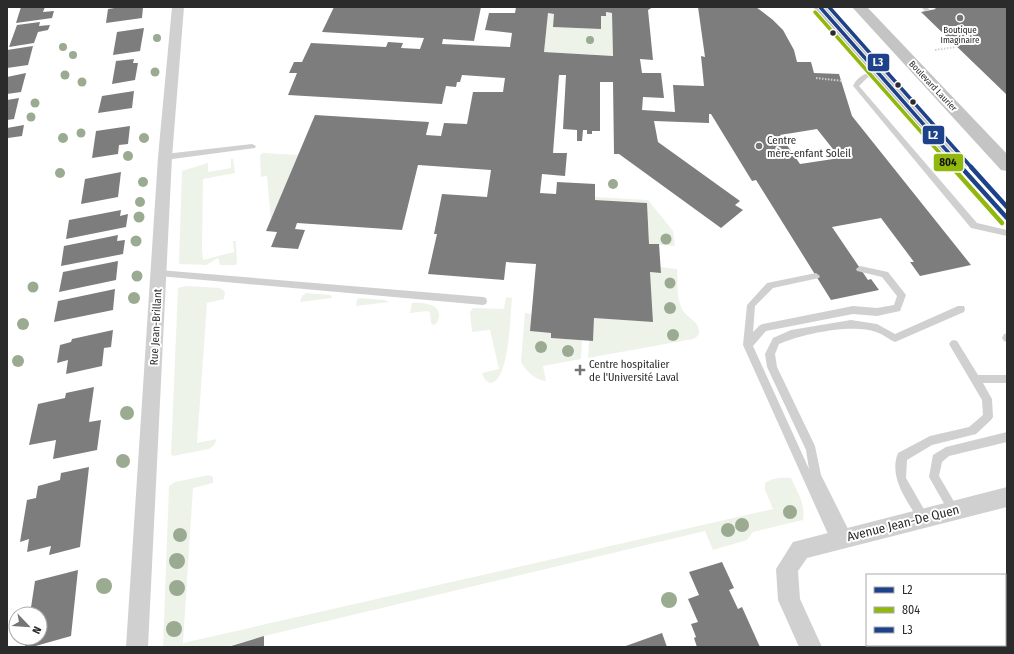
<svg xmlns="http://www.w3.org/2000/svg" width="1014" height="654" font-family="'Fira Sans Condensed',sans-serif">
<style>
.green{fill:#eef3ea}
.building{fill:#7d7d7d;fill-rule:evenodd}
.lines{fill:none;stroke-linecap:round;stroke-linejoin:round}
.path{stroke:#d0d0d0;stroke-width:2;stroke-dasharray:1.5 1.5;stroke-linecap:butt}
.lane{fill:#d0d0d0;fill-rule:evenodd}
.street{fill:#d0d0d0;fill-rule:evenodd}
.primary{fill:#c4c4c4;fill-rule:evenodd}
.bus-1-far1-casing{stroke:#fff;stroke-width:5.5}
.bus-1-casing{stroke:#fff;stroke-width:8}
.bus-2-far1-casing{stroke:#fff;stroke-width:5.5}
.bus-2-casing{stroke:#fff;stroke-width:8}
.bus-3-far1-casing{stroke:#fff;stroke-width:5.5}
.bus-3-casing{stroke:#fff;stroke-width:8}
.bus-1-far1{stroke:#1e4289;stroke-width:3.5}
.bus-1{stroke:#1e4289;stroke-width:4.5}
.bus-2-far1{stroke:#92b80e;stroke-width:3.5}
.bus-2{stroke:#92b80e;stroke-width:4.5}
.bus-3-far1{stroke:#1e4289;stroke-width:3.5}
.bus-3{stroke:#1e4289;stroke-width:4.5}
.tree{fill:#9bab92}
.poi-dot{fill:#757575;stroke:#fff;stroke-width:1.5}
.bus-dot{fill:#2b2b2b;stroke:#fff;stroke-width:1.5}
.labels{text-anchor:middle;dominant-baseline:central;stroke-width:4;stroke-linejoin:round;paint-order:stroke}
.far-poi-label{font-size:9px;fill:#2b2b2b;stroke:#fff}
.far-street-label{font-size:9px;fill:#2b2b2b;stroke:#fff}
.poi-label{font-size:11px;fill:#2b2b2b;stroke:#fff;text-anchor:start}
.street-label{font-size:11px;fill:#2b2b2b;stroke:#fff}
.near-street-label{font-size:13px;fill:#2b2b2b;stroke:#fff}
.line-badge{stroke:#fff;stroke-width:1.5}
.badge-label{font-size:11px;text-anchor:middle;font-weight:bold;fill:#fff}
.pale-badge-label{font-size:11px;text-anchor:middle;font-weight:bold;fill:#111}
</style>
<rect width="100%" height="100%" fill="#fff"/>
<g class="green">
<polygon points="606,12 612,13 613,56 544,52 548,13 554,14 553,27 601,29 601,16 606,16"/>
<polygon points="263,153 298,155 271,220 267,176 261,177 260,155"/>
<polygon points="231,159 233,159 235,173 203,179 202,248 203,260 234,252 233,241 236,241 237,264 234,265 220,265 218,258 206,265 179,264 182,171 208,163 208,172 231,168"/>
<polygon points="595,197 648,200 673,231 675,246 649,244 647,203 595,200"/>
<path d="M661,267L677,269C678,281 676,298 682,309C686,317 698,321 699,330C700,335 697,337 693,339L588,358L589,341H593L594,318L653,322L650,272L661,273Z"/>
<polygon points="186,286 220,288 225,292 224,299 207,303 197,443 217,439 214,445 209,449 173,456 171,454 178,288"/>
<polygon points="306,293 331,295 332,298 300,302 302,296"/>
<path d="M506,297L512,298C510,314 510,382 490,383L485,380L482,373L499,369L490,330L472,332L470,312L473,308H475L504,309Z"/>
<polygon points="359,298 385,300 389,302 356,306 357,300"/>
<path d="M412,303C425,302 446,305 437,323L433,325L431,323L430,313L428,311L410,313Z"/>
<path d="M525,313L532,314L531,331L551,333V338L582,340L581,359L543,366L546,381C535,380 526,371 521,362Z"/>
<path d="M209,475L213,477V483L193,488L183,643L773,509L765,490V483C770,478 783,477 791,478C797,491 806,505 803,520L753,532L747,540L713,550L705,531L264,636L226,647H163L169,486L175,482Z"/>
</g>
<g class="building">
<polygon points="21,7 45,7 43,12 54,11 52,18 16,23"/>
<polygon points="121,7 143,7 142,18 106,23 108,9"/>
<path d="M334,7H481L474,41L443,39L442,44L510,47L512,33L485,30L489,13H515L516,7H653L648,10L653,60L640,59L642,73H661L664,98L643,97L642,110L675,112L673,85L704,86L701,56L705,57L698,7H756L773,20L783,30L794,50L797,62H811L814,73L839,74L852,116L971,265L920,276L910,262H914L881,218L832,227L868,280L871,279L879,290L831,300L756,180L752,181L711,114H709V123L654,121L658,142L740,201L735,205L743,210L721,228L619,154H614L613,82H600V131H592V134H587V130H583L582,141H577V130L563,129L566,75H559L553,153H567L565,176L542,174L540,193L556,194L557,182L595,184V200L647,203L649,244H659L661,273L650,272L653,322L594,318L593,341L551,338V333L530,331L536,264L506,262L504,280L428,274L437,234H434L442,194L487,197L491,170L418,165L402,230L297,223L295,229L305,230L298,249L271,247L277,232L266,231L315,115L429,122L426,135L441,136L444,123L467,124L473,92H503L505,78L462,75L460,82H457L456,87L446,86L442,104L288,95L297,73H289L294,62H302L311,43L386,47L388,42L403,43L401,48L420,49L424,38L322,32ZM606,12L612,13L613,56L544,52L548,13L554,14L553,27L601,29V16H606ZM817,129L840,158L800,164L780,135Z"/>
<polygon points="933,7 1007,7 1007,95 921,12 936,9"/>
<polygon points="40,22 39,26 50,25 48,30 38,32 34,43 9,47 17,25"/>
<polygon points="144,28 140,51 113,55 117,32"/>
<polygon points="33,46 28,65 7,68 7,50"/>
<polygon points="134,59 133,63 138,63 135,80 112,84 116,61"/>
<polygon points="26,73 21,92 7,94 7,77"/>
<polygon points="134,91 132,108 98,113 102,96"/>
<polygon points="19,98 14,119 7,120 7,100"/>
<polygon points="24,125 22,136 8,138 7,141 7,128"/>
<polygon points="130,126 128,144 119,145 118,154 92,158 96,131"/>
<polygon points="121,172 118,197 81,204 85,179"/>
<polygon points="121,210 120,216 128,214 126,227 66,239 69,220"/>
<polygon points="118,235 117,241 125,240 123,254 61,266 64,246"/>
<polygon points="118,261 116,280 59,292 63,272"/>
<polygon points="115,289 113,310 54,322 58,301"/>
<polygon points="113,330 111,347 104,348 102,366 66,374 68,360 57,363 60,345 71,342 72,339"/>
<polygon points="94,387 89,422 101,420 97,450 53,459 56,440 29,445 38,404 65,398 66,393"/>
<polygon points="89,467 80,547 49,555 51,546 27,552 29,539 20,542 27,500 36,498 38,486 60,480 61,473"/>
<polygon points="722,562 734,588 729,590 738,609 742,607 760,647 697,647 694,638 696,637 691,624 698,622 688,599 699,595 689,572"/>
<polygon points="78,570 71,636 32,647 25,647 26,638 40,638 40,614 30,614 35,581"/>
<polygon points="662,633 667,647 623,647"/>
<polygon points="264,636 264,647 228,647"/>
<polygon points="893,645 985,645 986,647 894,647"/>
</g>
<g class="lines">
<g class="path">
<polyline points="935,50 956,47"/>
<polyline points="816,78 843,81"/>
</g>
<g class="lane">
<polygon points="921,7 927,7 930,10 925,11"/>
<path d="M878,70L881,72L880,73L867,78L859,86L977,223L1007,230V236L971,228L854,87L853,86C858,75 867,73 878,70Z"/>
<polygon points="252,144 256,146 255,148 165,160 161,157 165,154"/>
<path d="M860,266L888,272L906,295L900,311L877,316L853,314L766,331L753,346L809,469L806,450L767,367L765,354L773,338L791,330L851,320L877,324L895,334L958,306H964L965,309L964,312L895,342C888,339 883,334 876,332C853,323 801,334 779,344L775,354L777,367L815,446L821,475L852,537L850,541L846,543L841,539L840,543L836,545L832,543L743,345L747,305L767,283L816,273L820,276L819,278L773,288L755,306L753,332L760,325L763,324L853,306L877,308L894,305L897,296L882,277L857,271L856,269Z"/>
<polygon points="159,270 483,297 486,298 487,301 486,304 483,305 159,276 155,273"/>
<polygon points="1007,333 1007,342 1004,341 1002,338 1004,334"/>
<path d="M954,340L957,341L978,375H1007V383H983L992,399L993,417L991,420L976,434L932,445L907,460L906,478L929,518L928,522L924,523L920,522C908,502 888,478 898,453L930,436L969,427L983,415L982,400L949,344L951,341Z"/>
<polygon points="1007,432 1007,442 949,456 942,462 939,476 959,510 958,514 954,515 950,514 929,477 933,455 946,447"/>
</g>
<g class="street">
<polygon points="172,7 184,7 172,157 148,647 126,647 158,157"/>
<polygon points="1007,487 1007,507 807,558 798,571 800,599 822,647 799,647 778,600 776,569 793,542"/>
</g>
<g class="primary">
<polygon points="813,7 828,7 1007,205 1007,225 1000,223"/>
<polygon points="852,7 867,7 1007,154 1007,171 1001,170"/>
</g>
<g class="bus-1-far1-casing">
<polyline id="bus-1-far1" points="820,7 962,168"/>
</g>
<g class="bus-1-casing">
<polyline id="bus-1" points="961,167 1007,218"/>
</g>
<g class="bus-2-far1-casing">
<polyline id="bus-2-far1" points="815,12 953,168"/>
</g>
<g class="bus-2-casing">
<polyline id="bus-2" points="952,167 1002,223"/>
</g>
<g class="bus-3-far1-casing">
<polyline id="bus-3-far1" points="829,7 972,168"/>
</g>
<g class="bus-3-casing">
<polyline id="bus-3" points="971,167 1007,207"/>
</g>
<use href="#bus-1-far1" class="bus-1-far1"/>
<use href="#bus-1" class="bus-1"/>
<use href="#bus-2-far1" class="bus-2-far1"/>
<use href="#bus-2" class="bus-2"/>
<use href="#bus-3-far1" class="bus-3-far1"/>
<use href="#bus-3" class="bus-3"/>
</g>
<g class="tree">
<circle cx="157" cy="38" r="4"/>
<circle cx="590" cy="40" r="4"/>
<circle cx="63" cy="47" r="4"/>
<circle cx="73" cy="55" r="4"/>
<circle cx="155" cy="72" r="4.5"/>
<circle cx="65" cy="75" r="4.5"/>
<circle cx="82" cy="82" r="4.5"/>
<circle cx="35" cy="103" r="4.5"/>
<circle cx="31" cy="117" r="4.5"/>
<circle cx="81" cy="133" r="4.5"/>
<circle cx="63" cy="138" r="5"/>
<circle cx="144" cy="138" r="5"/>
<circle cx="128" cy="156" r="5"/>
<circle cx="60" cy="173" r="5"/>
<circle cx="143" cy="182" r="5"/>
<circle cx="613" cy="184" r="5"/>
<circle cx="140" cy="202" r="5"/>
<circle cx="139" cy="217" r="5.5"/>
<circle cx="666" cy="239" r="5.5"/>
<circle cx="136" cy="241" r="5.5"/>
<circle cx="137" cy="276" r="5.5"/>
<circle cx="670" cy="283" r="5.5"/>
<circle cx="33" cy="287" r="5.5"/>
<circle cx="134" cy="298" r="6"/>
<circle cx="670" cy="308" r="6"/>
<circle cx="23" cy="324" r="6"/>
<circle cx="673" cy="335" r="6"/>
<circle cx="541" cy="347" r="6"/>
<circle cx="568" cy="351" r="6"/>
<circle cx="18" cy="361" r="6"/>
<circle cx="127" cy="413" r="7"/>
<circle cx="123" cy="461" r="7"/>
<circle cx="790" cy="512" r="7"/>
<circle cx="742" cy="525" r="7"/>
<circle cx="728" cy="530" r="7"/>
<circle cx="180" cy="535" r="7"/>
<circle cx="177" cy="561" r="8"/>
<circle cx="104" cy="586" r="8"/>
<circle cx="177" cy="588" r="8"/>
<circle cx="669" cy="600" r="8"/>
<circle cx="174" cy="629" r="8"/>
</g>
<g class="poi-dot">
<circle cx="960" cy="18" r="4"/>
<circle cx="759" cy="146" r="4"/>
<path d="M578 364h4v4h4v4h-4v4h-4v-4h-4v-4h4z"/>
</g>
<g class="bus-dot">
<circle cx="833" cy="33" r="3.5"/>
<circle cx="898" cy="85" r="3.5"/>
<circle cx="913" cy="102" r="3.5"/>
</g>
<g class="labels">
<g class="far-poi-label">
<text x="960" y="30">Boutique<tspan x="960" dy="10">Imaginaire</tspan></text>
</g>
<g class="far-street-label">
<text transform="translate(933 86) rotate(47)">Boulevard Laurier</text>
</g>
<g class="poi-label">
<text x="767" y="140">Centre<tspan x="767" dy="13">mère-enfant Soleil</tspan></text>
<text x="589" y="364">Centre hospitalier<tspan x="589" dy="13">de l'Université Laval</tspan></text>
</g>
<g class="street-label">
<text transform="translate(156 327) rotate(-87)">Rue Jean-Brillant</text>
</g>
<g class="near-street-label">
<text transform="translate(903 523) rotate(-14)">Avenue Jean-De Quen</text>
</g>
</g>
<g class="line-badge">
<rect x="867" y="53" width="23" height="19" rx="4" fill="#1e4289"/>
<rect x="922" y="125" width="23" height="20" rx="4" fill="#1e4289"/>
<rect x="933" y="153" width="31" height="19" rx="4" fill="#92b80e"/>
</g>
<g class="badge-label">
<text x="878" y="66">L3</text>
<text x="933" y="139">L2</text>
</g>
<g class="pale-badge-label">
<text x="948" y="166">804</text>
</g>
<rect width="1014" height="654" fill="none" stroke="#2b2b2b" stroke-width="16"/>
<rect x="866" y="574" width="140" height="72" fill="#ffffff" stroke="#aaaaaa"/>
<rect x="874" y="587" width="20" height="6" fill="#1e4289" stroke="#aaaaaa"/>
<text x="902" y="594" font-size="12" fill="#2b2b2b">L2</text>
<rect x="874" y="607" width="20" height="6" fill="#92b80e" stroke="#aaaaaa"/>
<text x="902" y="614" font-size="12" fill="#2b2b2b">804</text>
<rect x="874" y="627" width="20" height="6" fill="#1e4289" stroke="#aaaaaa"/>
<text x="902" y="634" font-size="12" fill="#2b2b2b">L3</text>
<g transform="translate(28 626) rotate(115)"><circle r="19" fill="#ffffff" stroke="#aaaaaa"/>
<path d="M0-3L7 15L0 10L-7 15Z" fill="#757575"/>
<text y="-6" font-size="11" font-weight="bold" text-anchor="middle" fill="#2b2b2b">N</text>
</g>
</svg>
